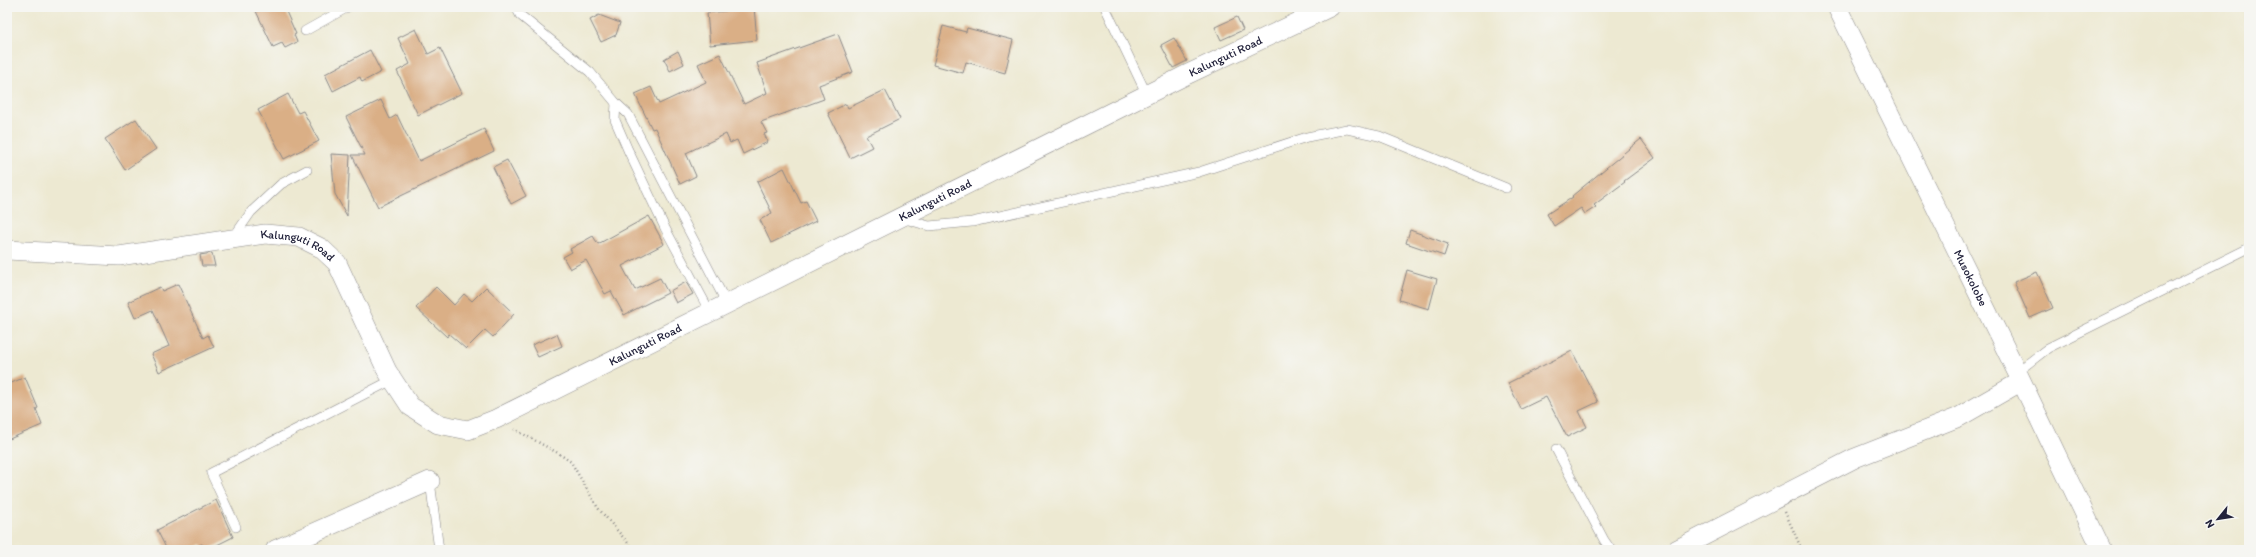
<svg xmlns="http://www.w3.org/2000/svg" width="2256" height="557" font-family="Itim,sans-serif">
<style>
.building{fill:#daaf86}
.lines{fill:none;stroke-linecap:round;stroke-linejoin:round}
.service-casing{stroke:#888686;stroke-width:10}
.minor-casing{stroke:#888686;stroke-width:20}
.path{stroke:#888686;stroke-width:2.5;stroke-dasharray:1 3;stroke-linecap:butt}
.service{stroke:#fff;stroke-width:9}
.minor{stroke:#fff;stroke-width:19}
.labels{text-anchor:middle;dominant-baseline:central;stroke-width:4;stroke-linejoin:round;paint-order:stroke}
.street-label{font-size:12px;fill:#22223b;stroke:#f6f6f2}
</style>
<rect width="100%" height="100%" fill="#f6f6f2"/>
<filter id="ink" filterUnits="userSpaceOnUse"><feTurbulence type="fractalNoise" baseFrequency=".025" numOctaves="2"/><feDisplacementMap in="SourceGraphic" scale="8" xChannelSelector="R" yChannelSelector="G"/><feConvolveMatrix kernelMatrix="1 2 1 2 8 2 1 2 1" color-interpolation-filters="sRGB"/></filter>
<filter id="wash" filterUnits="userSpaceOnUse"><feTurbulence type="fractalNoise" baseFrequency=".012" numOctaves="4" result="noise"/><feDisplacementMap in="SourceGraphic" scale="16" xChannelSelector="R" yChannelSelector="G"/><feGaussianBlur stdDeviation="0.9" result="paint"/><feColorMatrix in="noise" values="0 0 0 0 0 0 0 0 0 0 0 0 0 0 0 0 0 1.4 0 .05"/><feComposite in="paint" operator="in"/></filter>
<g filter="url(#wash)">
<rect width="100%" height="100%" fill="#ede9d2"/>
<g id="blocks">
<g class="building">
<polygon points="254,7 284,7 296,34 294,35 297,42 285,48 282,43 273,47"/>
<polygon points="726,7 754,7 757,40 710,45 707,13 726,11"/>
<polygon points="599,15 620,23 616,35 601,42 590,20"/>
<polygon points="1237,17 1243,30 1221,40 1215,27"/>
<polygon points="943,26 966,32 967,28 1013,40 1005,73 966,62 963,73 933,65"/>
<polygon points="416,29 428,54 440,48 462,93 418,115 397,71 410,64 398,38"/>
<polygon points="838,34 853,72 819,85 824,99 761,122 767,133 764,134 768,142 743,154 737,140 730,143 726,134 686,153 696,176 680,184 655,128 652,129 635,94 651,87 659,104 706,82 698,64 720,54 744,104 767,93 757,63"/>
<polygon points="1174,38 1187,61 1173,68 1161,45"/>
<polygon points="370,50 381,72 362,82 360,77 333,91 325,74"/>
<polygon points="678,51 684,64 670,71 664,59"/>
<polygon points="885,90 900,119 866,136 872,147 850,158 828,113 846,104 848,108"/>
<polygon points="288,94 298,113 303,111 319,141 284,159 258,110"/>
<polygon points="381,100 390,119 397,115 419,161 484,129 494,151 378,207 352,155 365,155 346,117"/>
<polygon points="136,119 156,149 125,170 105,139"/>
<polygon points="1641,139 1655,158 1624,181 1625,182 1594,205 1596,207 1585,214 1581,208 1554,226 1547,214 1573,197 1572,196"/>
<polygon points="331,154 350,155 347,216 335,194"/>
<polygon points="507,160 526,196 511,204 493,167"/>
<polygon points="784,168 801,203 806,201 816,221 771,243 760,220 772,213 757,182"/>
<polygon points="649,216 664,244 622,266 635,290 660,278 668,293 624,315 611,291 605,294 586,260 570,269 563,257 572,252 570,249 593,236 598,244"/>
<polygon points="1410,230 1448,244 1444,256 1406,243"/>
<polygon points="212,253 215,266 202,266 200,255"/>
<polygon points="1407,270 1437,279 1429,309 1399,300"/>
<polygon points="2037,272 2053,308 2030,318 2014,282"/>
<polygon points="686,282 693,294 676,303 670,291"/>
<polygon points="178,284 203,338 208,335 214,347 159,372 151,354 169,346 153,310 135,318 128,302 160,287 162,291"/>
<polygon points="436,287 454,305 464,294 472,301 486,287 514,314 493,337 485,330 466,349 449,334 447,337 416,308"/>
<polygon points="557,334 562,346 538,357 532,345"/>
<polygon points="1572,351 1598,402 1579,411 1587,427 1567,437 1546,397 1521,409 1508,383"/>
<polygon points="25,377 38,408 36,409 42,425 7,440 7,385"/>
<polygon points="216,500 233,537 207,550 205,550 202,544 190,550 167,550 157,530"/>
</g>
</g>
</g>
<g filter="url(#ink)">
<use href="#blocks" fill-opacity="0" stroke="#888686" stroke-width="1"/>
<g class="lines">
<g class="service-casing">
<g id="service">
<polyline points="516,7 520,15 590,72 616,103 628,114 727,304"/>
<polyline points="1105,7 1147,95"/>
<polyline points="305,31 348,7"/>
<polyline points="616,103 615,120 628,150 665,228 710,312"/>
<polyline points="902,218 929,226 972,222 1199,172 1307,137 1347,129 1379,136 1506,188"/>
<polyline points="233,238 251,212 281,184 307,170"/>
<polyline points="2017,372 2048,348 2249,248"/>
<polyline points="1556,449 1604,540 1611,550"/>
<polyline points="430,481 439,550"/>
<polyline points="236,527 211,473 392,380"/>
</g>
</g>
<g class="minor-casing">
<g id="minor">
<path id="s1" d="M1837,7L2017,372L2102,550"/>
<path id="s2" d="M7,250L119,256L265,234L299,237L321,248L337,263L387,371L410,406L438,424L468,430L496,419L1186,75L1330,7"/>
<polyline points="275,550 430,481"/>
<polyline points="1676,550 1855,458 1959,417 2020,382"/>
</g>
</g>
<g class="path">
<polyline points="514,429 558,453 571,462 598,508 634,550"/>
<polyline points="1785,512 1802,550"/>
</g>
<use href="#service" class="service"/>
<use href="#minor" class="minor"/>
</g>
</g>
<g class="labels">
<g class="street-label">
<text stroke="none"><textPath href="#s2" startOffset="1410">Kalunguti Road</textPath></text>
<text stroke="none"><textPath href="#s2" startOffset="1086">Kalunguti Road</textPath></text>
<text stroke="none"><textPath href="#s2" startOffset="295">Kalunguti Road</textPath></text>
<text stroke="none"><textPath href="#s1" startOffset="302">Musokolobe</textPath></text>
<text stroke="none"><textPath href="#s2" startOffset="762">Kalunguti Road</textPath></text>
</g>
</g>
<rect width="2256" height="557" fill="none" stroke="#f6f6f2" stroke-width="24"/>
<g transform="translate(2218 519) rotate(240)" stroke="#f6f6f2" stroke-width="3" paint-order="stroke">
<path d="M0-3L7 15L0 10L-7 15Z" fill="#22223b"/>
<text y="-6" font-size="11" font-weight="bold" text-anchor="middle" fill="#22223b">N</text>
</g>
</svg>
